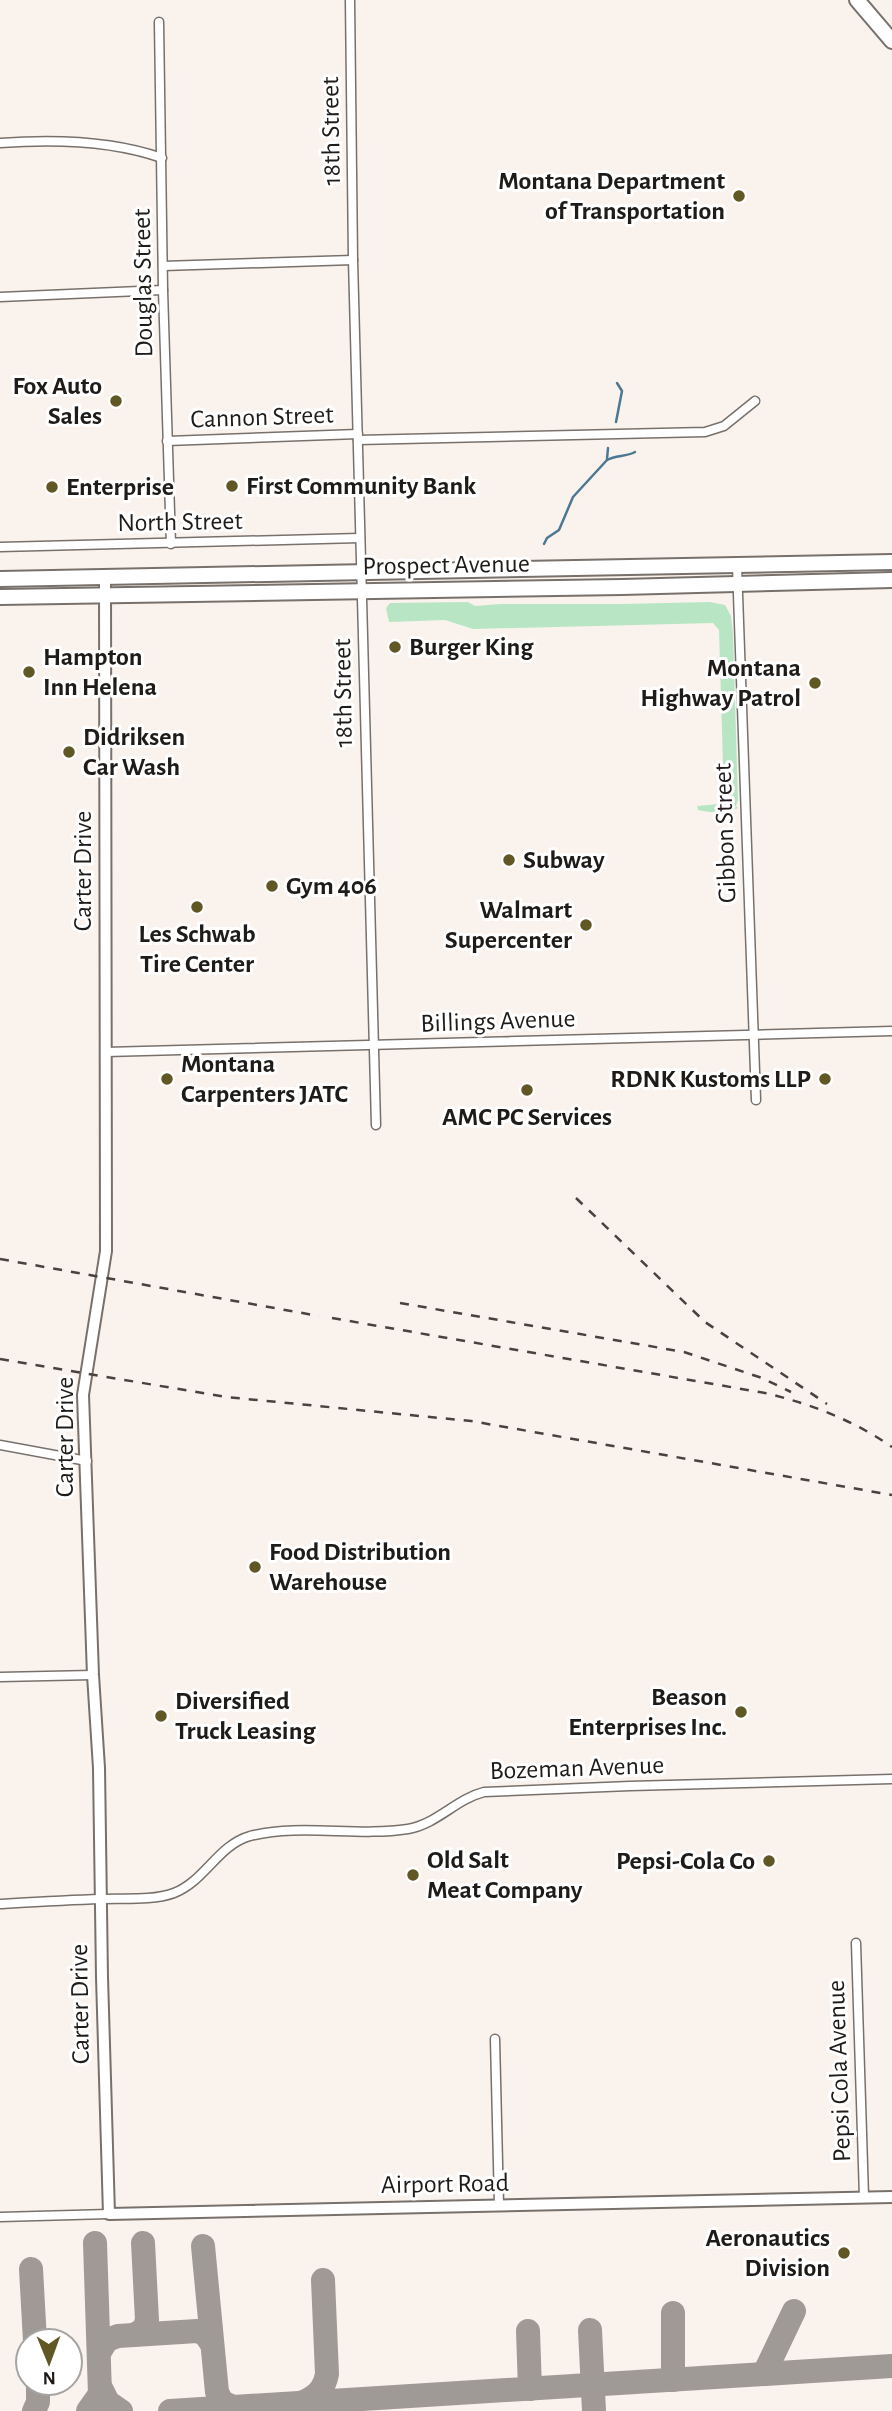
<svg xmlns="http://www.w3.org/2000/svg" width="892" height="2411" font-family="'Alegreya Sans',sans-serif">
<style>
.green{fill:#b8e6c4}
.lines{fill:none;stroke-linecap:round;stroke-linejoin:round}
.stream{stroke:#4c7894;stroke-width:2.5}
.taxiway{stroke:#a09a96;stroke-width:24}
.street-casing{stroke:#78716b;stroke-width:11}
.secondary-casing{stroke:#78716b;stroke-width:14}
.highway-casing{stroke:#78716b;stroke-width:18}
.street{stroke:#fff;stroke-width:8}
.secondary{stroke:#fff;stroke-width:10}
.highway{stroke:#fff;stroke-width:14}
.rail{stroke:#474340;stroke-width:2.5;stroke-dasharray:9 9;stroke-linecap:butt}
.poi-dot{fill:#615724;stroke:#fff;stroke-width:2.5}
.labels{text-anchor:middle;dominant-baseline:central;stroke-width:6;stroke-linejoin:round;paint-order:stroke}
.street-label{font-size:26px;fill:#1e1b19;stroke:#fff}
.poi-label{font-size:26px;font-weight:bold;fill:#1e1b19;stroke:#fff;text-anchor:start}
</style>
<rect width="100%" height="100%" fill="#faf2ec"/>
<path class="green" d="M468,602L475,606L500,604H622L710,602L725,605L731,616L733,634L738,800L736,806L738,808C729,813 708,813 698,810L697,806L719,804L724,798L719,630L713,623L473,629L445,620L389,622L386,608L390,603Z"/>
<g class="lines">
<g class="stream">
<polyline points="616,422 622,391 617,383"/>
<polyline points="607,459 608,448"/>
<path d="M544,544L547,538L559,530L573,497L607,460C616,455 626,457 635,452"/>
</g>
<g class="taxiway">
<polyline points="203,2246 217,2392 222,2402 233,2407"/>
<polyline points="31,2269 35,2341"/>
<polyline points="673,2313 673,2380"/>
<polyline points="590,2330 594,2411"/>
<polyline points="528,2331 530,2389"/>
<polyline points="134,2335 144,2329 147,2320 143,2243"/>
<polyline points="99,2353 107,2340 118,2336 197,2331 205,2334 212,2344"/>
<polyline points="764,2374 794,2311"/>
<polyline points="100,2386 108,2402 121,2411"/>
<path d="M301,2403C316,2397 324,2390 327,2374L323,2280"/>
<polyline points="34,2411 38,2402 38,2383"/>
<polyline points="88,2411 100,2394 95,2243"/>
<polyline points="170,2411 892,2366"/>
</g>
<g class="street-casing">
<g id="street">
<polyline points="350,0 353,260 376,1125"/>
<polyline points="159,22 163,290 171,544"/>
<path d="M0,143C54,139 111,140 162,158"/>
<polyline points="163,266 353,260"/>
<polyline points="0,297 163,290"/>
<polyline points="358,440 705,432 724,426 755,401"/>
<polyline points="167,441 358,434"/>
<polyline points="0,547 360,538"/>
<polyline points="737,566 756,1100"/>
<polyline points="106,1052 892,1031"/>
<polyline points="0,1445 87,1461"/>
<polyline points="0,1677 93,1675"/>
<path d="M0,1904C34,1902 67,1900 101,1899C124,1898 152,1901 174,1893C205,1881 218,1845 250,1836C301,1823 356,1837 408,1829C437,1824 456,1799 484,1792L630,1786L892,1779"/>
<polyline points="856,1943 864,2197"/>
<polyline points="495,2039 499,2205"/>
<polyline points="0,2217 109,2214"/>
</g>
</g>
<g class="secondary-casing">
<polyline id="secondary" points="105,577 106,1251 83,1395 93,1675 99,1768 102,1977 109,2214 892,2197"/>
</g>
<g class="highway-casing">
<g id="highway">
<polyline points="857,0 892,41"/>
<polyline points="0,579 892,562"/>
<polyline points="0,597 622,587 892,580"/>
</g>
</g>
<use href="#street" class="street"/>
<use href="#secondary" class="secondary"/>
<use href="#highway" class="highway"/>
<g class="rail">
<polyline points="576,1198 705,1322 827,1404"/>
<polyline points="0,1259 319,1316"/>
<polyline points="400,1303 684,1352 762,1378 791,1392"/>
<path d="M332,1318L765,1393C811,1404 853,1420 892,1447"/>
<polyline points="0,1359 226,1397 471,1421 892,1495"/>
</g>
</g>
<g class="poi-dot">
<circle cx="739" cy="196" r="7"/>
<circle cx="116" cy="401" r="7"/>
<circle cx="232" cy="486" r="7"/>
<circle cx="52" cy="487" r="7"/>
<circle cx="395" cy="647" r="7"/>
<circle cx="29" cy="672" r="7"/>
<circle cx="815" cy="683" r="7"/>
<circle cx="69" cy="752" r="7"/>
<circle cx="509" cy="860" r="7"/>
<circle cx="272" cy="886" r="7"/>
<circle cx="197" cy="907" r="7"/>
<circle cx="586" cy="925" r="7"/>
<circle cx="167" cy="1079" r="7"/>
<circle cx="825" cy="1079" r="7"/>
<circle cx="527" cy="1090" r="7"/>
<circle cx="255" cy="1567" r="7"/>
<circle cx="741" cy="1712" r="7"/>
<circle cx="161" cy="1716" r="7"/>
<circle cx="769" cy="1861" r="7"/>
<circle cx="413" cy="1875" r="7"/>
<circle cx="844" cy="2253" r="7"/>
</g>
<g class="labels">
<g class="street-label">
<text transform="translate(331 131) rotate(-91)">18th Street</text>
<text transform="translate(143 283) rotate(-91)">Douglas Street</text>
<text transform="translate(262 417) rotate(-2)">Cannon Street</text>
<text transform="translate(180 522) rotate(-1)">North Street</text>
<text transform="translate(446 565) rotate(-1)">Prospect Avenue</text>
<text transform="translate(343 693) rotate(-91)">18th Street</text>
<text transform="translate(725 833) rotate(-92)">Gibbon Street</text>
<text transform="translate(83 871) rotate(-90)">Carter Drive</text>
<text transform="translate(498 1021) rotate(-2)">Billings Avenue</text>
<text transform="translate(65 1437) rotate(-90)">Carter Drive</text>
<text transform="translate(577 1768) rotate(-2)">Bozeman Avenue</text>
<text transform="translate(80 2004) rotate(-91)">Carter Drive</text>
<text transform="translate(839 2071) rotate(-92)">Pepsi Cola Avenue</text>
<text transform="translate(445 2184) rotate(-1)">Airport Road</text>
</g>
<g class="poi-label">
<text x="725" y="181" text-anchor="end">Montana Department<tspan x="725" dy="30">of Transportation</tspan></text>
<text x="102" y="386" text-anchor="end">Fox Auto<tspan x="102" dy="30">Sales</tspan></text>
<text x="246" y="486">First Community Bank</text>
<text x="66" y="487">Enterprise</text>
<text x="409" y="647">Burger King</text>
<text x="43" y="657">Hampton<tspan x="43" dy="30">Inn Helena</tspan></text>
<text x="801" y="668" text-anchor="end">Montana<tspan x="801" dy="30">Highway Patrol</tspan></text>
<text x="83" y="737">Didriksen<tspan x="83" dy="30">Car Wash</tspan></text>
<text x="523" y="860">Subway</text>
<text x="286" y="886">Gym 406</text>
<text x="572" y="910" text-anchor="end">Walmart<tspan x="572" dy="30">Supercenter</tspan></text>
<text x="197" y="934" text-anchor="middle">Les Schwab<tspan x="197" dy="30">Tire Center</tspan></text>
<text x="181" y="1064">Montana<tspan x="181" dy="30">Carpenters JATC</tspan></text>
<text x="811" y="1079" text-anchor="end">RDNK Kustoms LLP</text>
<text x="527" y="1117" text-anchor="middle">AMC PC Services</text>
<text x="269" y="1552">Food Distribution<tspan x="269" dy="30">Warehouse</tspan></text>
<text x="727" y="1697" text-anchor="end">Beason<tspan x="727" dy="30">Enterprises Inc.</tspan></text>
<text x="175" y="1701">Diversified<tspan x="175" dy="30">Truck Leasing</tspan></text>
<text x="427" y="1860">Old Salt<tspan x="427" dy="30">Meat Company</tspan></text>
<text x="755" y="1861" text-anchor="end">Pepsi-Cola Co</text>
<text x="830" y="2238" text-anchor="end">Aeronautics<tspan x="830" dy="30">Division</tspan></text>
</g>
</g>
<g transform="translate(49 2362) rotate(179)"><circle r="33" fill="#ffffff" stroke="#a5a4a3" stroke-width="2"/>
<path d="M0-5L12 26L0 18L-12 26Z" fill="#615724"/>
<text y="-10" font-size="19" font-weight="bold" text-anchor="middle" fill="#1e1b19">N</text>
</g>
</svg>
